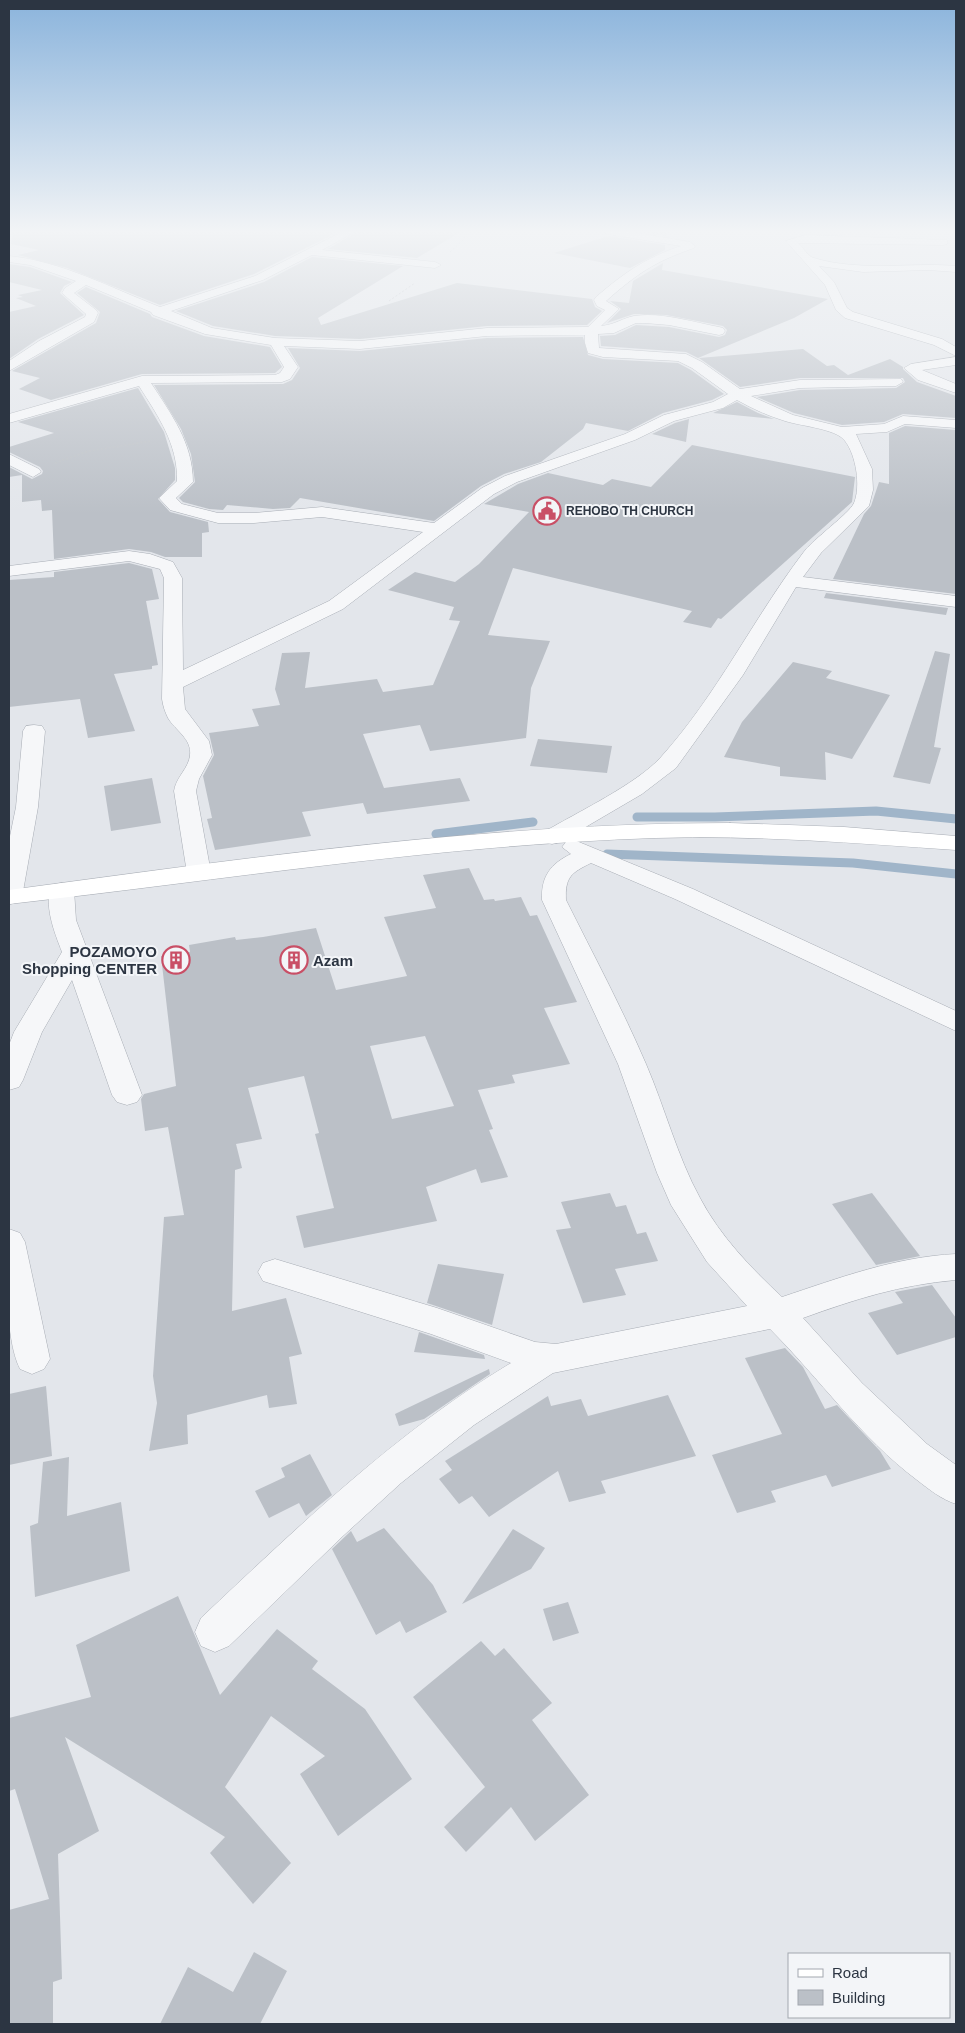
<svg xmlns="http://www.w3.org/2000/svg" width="965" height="2033" font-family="Arial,sans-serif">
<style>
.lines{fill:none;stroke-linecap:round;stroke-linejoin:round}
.stream{stroke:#a0b5c9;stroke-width:9}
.building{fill:#bbc0c7;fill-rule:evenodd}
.minor-casing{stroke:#a8adb5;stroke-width:1}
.secondary-casing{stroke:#a8adb5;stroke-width:1}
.path-far1{stroke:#bdc1c6;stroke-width:1;stroke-dasharray:2 2;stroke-linecap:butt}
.path{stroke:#bdc1c6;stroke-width:2;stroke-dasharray:2 2;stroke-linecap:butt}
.minor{fill:#f6f7f9;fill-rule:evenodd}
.secondary{fill:#fff;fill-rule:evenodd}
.labels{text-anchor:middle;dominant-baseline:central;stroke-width:4;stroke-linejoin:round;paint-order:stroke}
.far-poi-label{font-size:12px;font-weight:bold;fill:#2c3542;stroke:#f3f5f8;text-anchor:start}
.poi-label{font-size:15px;font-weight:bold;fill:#2c3542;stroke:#f3f5f8;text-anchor:end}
</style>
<rect width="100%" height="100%" fill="#e3e6eb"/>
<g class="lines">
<g class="stream">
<polyline points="637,817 715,817 876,811 956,819"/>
<polyline points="436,834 533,822"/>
<polyline points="607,854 853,863 956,874"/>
</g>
</g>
<g class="building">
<polygon points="13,230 90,233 90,230 342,230 254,274 160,305 67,268 18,255 39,250 11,244"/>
<polygon points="360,230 464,230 417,258 328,249"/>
<polygon points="630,230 667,230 666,236"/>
<polygon points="608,236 665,245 665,250 630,268 554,253"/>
<polygon points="312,257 403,266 318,318 321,325 457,283 592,299 595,307 602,311 587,325 487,326 360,339 275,336 213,326 176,311 264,282"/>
<polygon points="663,263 662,270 828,299 794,318 698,358 686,352 601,346 600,336 615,335 636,325 669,327 719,337 725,335 727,330 723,326 666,315 634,314 607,323 621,309 610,301 629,303 633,281"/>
<polygon points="9,264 30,267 72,282 64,286 60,293 84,315 38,339 9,359 9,312 36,306 16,298 23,297 18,295 42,290 9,282"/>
<polygon points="86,287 150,314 152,317 204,336 270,347 282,367 275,373 142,374 51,400 19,389 40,378 12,371 96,323 100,312 77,293"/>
<polygon points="583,337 588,355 603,359 678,363 691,370 724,394 712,400 663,413 628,431 586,423 583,429 541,462 504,474 481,486 434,521 300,498 290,508 273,509 227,505 223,510 209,509 183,502 179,498 195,482 191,454 181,429 154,385 283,384 292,380 300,368 288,348 360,351 487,338"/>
<polygon points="803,349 827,366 834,365 848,375 890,359 903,367 903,369 917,382 956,396 956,418 903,414 884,422 842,425 794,413 757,397 800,390 896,388 905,382 903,378 800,378 740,387 699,358"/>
<polygon points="138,388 164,432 175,468 175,480 158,499 170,512 208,522 209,532 202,533 202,557 165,557 151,552 129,549 54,559 52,510 42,511 41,500 22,502 22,475 9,477 9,467 32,479 42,474 43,471 40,467 9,452 9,447 54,433 18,422"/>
<polygon points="737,402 758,413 774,419 713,413"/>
<polygon points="689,419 686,442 652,434 675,423"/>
<polygon points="905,426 956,430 956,594 833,579 864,514 871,506 879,482 889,484 889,433"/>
<polygon points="692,445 855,477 852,502 721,619 718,618 711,628 683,622 692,611 513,568 488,635 550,641 531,688 526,738 430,751 420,725 363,734 384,788 460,778 470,801 367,814 363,803 302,812 311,836 215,850 207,819 212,818 203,776 214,755 209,733 259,726 252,709 280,705 275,689 282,653 310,652 305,688 377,679 383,692 433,685 460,621 449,620 454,607 388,590 415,572 455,582 479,564 529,512 484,504 518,484 548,473 603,485 612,479 651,487"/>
<polygon points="129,563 152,569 159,599 146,601 158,665 152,666 152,669 114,674 135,731 88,738 80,699 9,707 9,580 54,577 54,572"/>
<polygon points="826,593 948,608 946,615 824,598"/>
<polygon points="935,651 950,654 934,747 941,748 930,784 893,777"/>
<polygon points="793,662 832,671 826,678 890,695 852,759 825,752 826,780 780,776 780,767 724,757 742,722"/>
<polygon points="538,739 612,746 607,773 530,766"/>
<polygon points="152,778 161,823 111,831 104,786"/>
<path d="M469,868L484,900L494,899L495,901L521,897L530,916L537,915L577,1002L544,1008L570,1064L512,1075L515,1083L478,1090L493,1129L489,1130L508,1177L481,1183L476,1169L426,1187L437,1221L304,1248L296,1216L334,1208L315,1134L319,1133L304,1076L248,1088L262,1139L236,1144L242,1168L235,1170L232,1311L286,1298L302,1354L289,1357L297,1404L269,1408L267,1395L187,1415L188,1444L149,1451L157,1403L153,1376L164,1217L184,1215L168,1127L145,1131L141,1099L144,1094L176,1086L161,956L190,952L189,945L235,937L236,940L263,937L316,928L336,990L407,976L384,917L436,908L423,875ZM425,1036L454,1106L392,1119L370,1046Z"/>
<polygon points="610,1193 616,1207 626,1205 637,1234 646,1232 658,1261 615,1269 626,1295 583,1303 556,1230 571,1228 561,1202"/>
<polygon points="872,1193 920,1256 876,1265 832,1204"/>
<polygon points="438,1264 504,1274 492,1325 427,1303"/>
<polygon points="932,1285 956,1318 956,1337 897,1355 868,1313 903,1303 895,1292"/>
<polygon points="419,1332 484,1355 485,1359 414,1352"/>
<polygon points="785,1348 803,1367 825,1409 837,1405 880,1451 891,1469 832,1487 826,1475 771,1491 776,1502 737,1513 712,1455 782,1434 745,1358"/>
<polygon points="489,1369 490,1374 424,1419 399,1426 395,1414"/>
<polygon points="46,1386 52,1456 9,1465 9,1394"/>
<polygon points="668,1395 696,1456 601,1481 606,1493 569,1502 558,1471 489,1517 472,1496 459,1504 439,1479 452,1470 445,1461 548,1396 551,1406 581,1399 588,1416"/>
<polygon points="310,1454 332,1495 306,1516 299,1503 269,1518 255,1491 285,1477 281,1468"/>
<polygon points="69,1457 67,1516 121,1502 130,1571 35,1597 30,1526 38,1523 43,1462"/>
<polygon points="384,1528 433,1585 447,1612 406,1633 400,1621 376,1635 332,1549 351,1531 357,1542"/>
<polygon points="513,1529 545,1548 531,1569 462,1604"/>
<polygon points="178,1596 220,1695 277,1629 318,1661 312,1669 365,1709 412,1779 338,1836 300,1774 325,1756 271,1716 225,1787 291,1863 253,1904 210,1853 225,1837 65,1737 99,1831 58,1854 62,1979 53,1982 53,2024 9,2024 9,1910 49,1899 15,1789 9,1791 9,1718 91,1697 76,1645"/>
<polygon points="568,1602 579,1633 553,1641 543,1609"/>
<polygon points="481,1641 495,1656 504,1648 552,1703 532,1720 589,1795 535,1841 511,1807 466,1852 444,1827 485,1787 413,1697"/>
<polygon points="254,1952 287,1971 260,2024 160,2024 188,1967 233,1992"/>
</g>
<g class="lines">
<g class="minor-casing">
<g id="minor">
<path d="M346,230H358L322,250L435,262L441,265L435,268L312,255L263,280L171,311L212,328L275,338L360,341L487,328L588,327L605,310L597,306L594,300L596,297C624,273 645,258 681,246L613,235L601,232L600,230H620L690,242L695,246L694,248C654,262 638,273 606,301L619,309L601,326C614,325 623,318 634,316C662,312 692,322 719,327L723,328L725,331L723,334L719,335L669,325L645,323H636L614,333L598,334L599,348L686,354L702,362L740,389L800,380L901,379L903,382L896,386L800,388L751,396L793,415L842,427L884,424L903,416L956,420V428L905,424L887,432L856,434L872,469L873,490L869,506L821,553L803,577L956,596V607L796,587L743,675L676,768L642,794L560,842L552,844L544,842L540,837L544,832C576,813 637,784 661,757C717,695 753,619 803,553C813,539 849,514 854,503C861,486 856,455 845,441C836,428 797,426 782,420C766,415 751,408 737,400L723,408L674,421L635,440L517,482L494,494L343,609L183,687L185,709L209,741L212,755L199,779L196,791L211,873L208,878L199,880L190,878L187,873L174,791C176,777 189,768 190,755C192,739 175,730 168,718C165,712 163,706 162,699L164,578L160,569L129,561L9,576V566L129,551L150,554L173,562L182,578L183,670L329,601L423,532L322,517L254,523H218L170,510L159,498L177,481C178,444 158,416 139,386L9,423V414L142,376L275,375L280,373L284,367L271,345L205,334L153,315L151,312L86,285L74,293L96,310L98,313L94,322L9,371V361L39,341L85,317L86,314L62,293L65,288L76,281L30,265L9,262V256C61,261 111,288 160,307L255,276ZM585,335V343L588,353L603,357L678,361L692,368L728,394L713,402L664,415L625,434L505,476L482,488L434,523L322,507L254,513H218L182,504L176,498L193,482C193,443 171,414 151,383L282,382L290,379L298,367L284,346L360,349L487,336Z"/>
<path d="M805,235L947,240V244L943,245L798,243C803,247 808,257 814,258C860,272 910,262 956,266V272L928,270L863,272L819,266L834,282L847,308L853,312L942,339L956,347V356L934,345L845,318L836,310L825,285L786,241Z"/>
<polygon points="956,357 956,365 922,370 956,384 956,393 918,380 904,368 911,364"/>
<polygon points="9,454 39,469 41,472 33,477 9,465"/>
<polygon points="34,725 42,726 45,731 38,807 22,897 19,902 10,904 9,841 16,807 23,731 26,726"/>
<path d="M574,840L693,889L956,1011V1031L675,899L591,863C571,873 565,877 566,900C593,954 622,1008 646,1064C665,1108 677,1156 700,1198C720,1236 751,1268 782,1297C839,1278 895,1257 956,1254V1280C899,1285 856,1299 803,1318L862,1383L927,1444L956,1465V1504C941,1499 930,1490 917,1480C860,1437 820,1379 770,1329L553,1373L474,1425L401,1483L343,1536L229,1646L215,1652L201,1646L195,1632L201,1618C299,1526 395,1433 511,1363L431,1334L263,1281L258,1272L263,1263L275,1259L437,1308L535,1342L556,1344L747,1306L707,1262L671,1205L657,1173L618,1064L542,900C541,877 550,864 571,854L562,847L566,842Z"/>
<path d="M62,883L71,885L74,890L76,920L142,1095L137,1102L127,1105L117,1102L112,1095L72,980L42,1032L23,1080L19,1087L9,1090V1045L14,1032L62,952C55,934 42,902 53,885Z"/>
<path d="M9,1229L20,1233L25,1242L50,1359L44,1369L32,1374L20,1369C4,1338 7,1265 9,1229Z"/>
</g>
</g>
<g class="secondary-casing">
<path id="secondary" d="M730,823L844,827L956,836V850C856,843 756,835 655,838C438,845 224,880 9,904V890C248,858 489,823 730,823Z"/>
</g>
<g class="path-far1">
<polyline points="450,252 463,240 469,230"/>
<polyline points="389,301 415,283"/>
<polyline points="234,313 269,305"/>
</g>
<polyline class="path" points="55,463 89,451 151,441"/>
<use href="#minor" class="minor"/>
<use href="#secondary" class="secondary"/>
</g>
<linearGradient id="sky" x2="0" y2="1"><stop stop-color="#8bb4dc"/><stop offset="0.45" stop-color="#f2f4f6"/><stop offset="1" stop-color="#f2f4f6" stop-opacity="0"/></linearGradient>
<rect width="965" height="514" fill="url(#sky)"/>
<defs>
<g id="civic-ring" transform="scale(1.4375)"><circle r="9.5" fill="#f3f5f8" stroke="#c94f66" stroke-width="1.5"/><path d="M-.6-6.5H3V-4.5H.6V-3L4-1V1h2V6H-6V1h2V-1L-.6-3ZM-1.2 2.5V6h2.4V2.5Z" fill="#c94f66"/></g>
<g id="building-ring" transform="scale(1.4375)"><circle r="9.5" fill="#f3f5f8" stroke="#c94f66" stroke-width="1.5"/><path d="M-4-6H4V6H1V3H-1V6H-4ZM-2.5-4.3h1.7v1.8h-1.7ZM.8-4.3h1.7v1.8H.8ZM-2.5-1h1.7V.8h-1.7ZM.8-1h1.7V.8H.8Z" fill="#c94f66"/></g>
</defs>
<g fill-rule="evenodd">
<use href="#civic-ring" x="547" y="511"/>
<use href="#building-ring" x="176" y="960"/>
<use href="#building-ring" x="294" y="960"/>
</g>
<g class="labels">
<g class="far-poi-label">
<text x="566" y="511">REHOBO TH CHURCH</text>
</g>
<g class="poi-label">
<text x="157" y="951">POZAMOYO<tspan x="157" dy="17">Shopping CENTER</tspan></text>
<text x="313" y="960" text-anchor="start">Azam</text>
</g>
</g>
<rect width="965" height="2033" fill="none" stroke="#2c3542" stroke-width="20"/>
<rect x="788" y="1953" width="162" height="65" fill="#f3f5f8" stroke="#a3a8af"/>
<rect x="798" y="1969" width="25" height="8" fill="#ffffff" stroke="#a3a8af"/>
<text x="832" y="1978" font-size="15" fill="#2c3542">Road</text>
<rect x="798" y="1990" width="25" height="15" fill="#bbc0c7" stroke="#a3a8af"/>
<text x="832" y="2003" font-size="15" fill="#2c3542">Building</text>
</svg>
